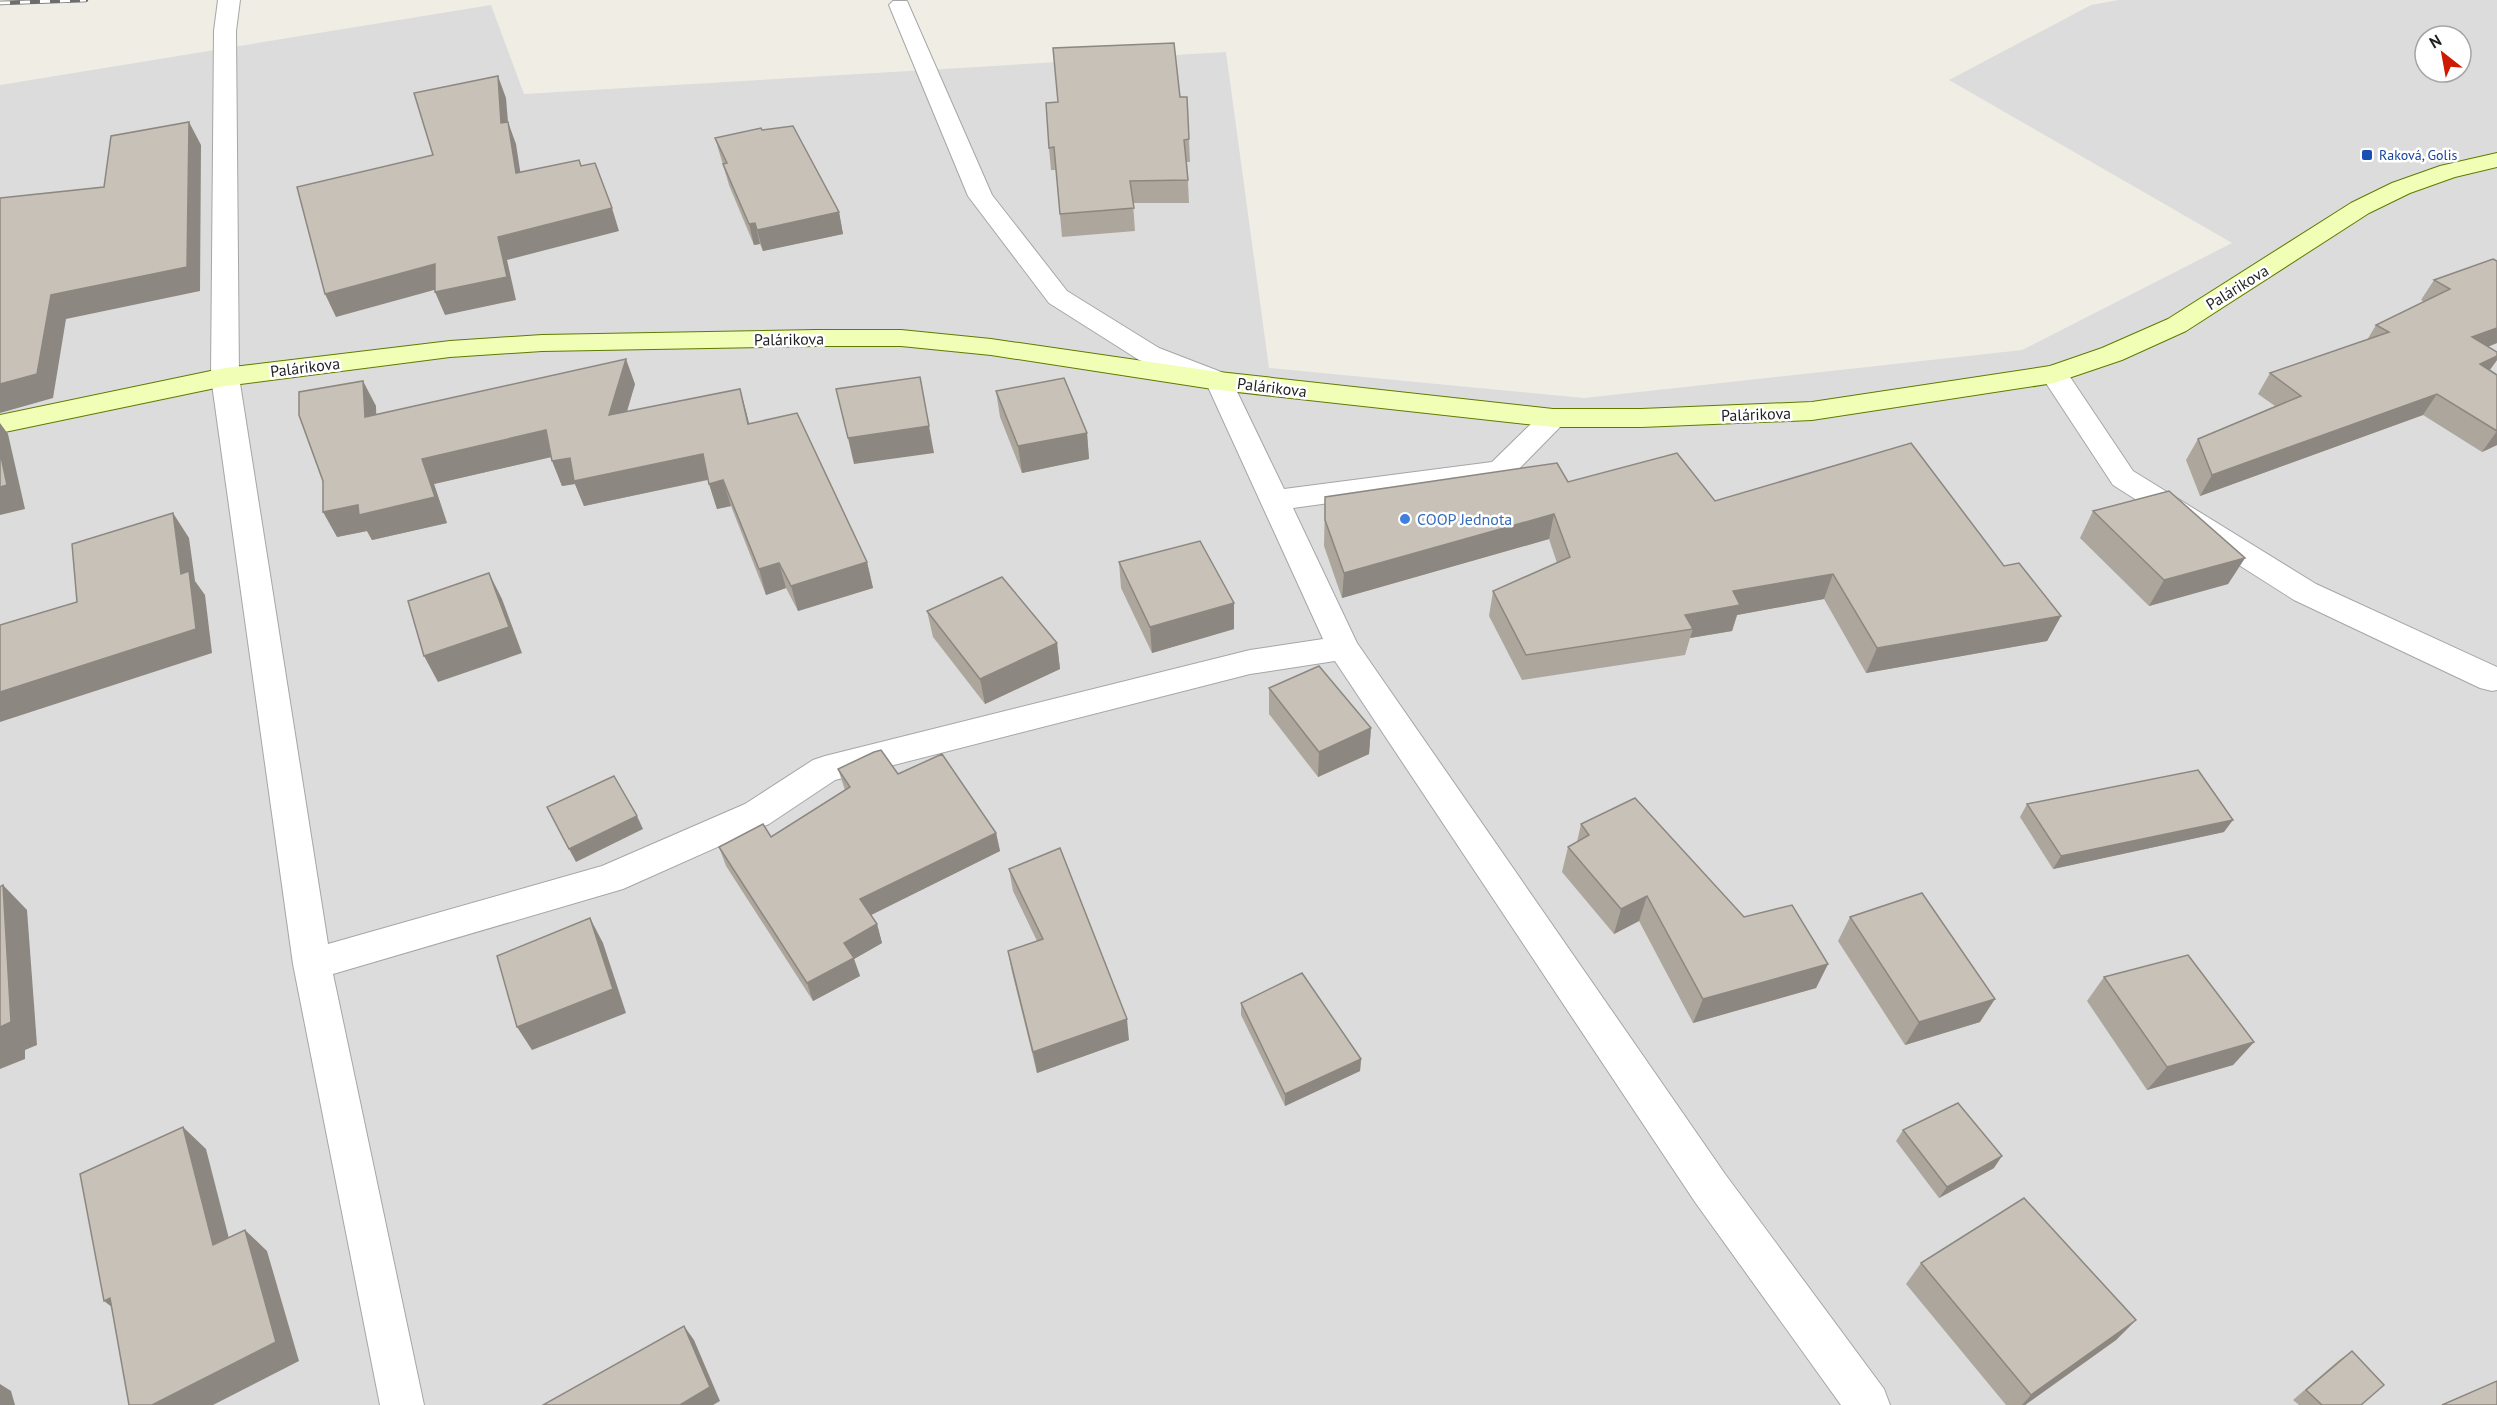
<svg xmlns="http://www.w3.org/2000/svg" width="2497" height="1405" font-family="'PT Sans',sans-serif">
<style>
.residential{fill:#dddcdc;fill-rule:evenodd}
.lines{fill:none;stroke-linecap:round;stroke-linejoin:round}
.minor-casing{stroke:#a6a6a6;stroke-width:2}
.secondary-casing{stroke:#5e7b00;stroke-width:2}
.minor{fill:#fff;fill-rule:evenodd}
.secondary{fill:#f1feb5;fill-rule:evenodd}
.rail-casing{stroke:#6d6d6d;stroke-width:4.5}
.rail{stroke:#fff;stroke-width:3;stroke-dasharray:10;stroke-linecap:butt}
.wall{fill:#aca69d}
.shaded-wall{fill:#8c8780}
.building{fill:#c8c1b7;stroke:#8c8780;stroke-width:1.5}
.transit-dot{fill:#1a4fb4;stroke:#fff;stroke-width:2}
.shop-dot{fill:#3f7fe0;stroke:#fff;stroke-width:2}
.labels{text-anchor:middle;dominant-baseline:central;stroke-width:5;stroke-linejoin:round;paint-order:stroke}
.far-transit-label{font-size:14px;fill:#164399;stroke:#fff;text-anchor:start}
.street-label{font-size:16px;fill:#1f1f1f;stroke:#fff}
.shop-label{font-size:16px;fill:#366cbe;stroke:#fff;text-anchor:start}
</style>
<rect width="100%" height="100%" fill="#f0eee4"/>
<path class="residential" d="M2118,0H2497V1405H0V85L491,5L524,94L1226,52L1269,368L1584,398L2022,350L2232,243L1949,80L2091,5ZM2425,36H2461V72H2425Z"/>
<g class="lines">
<g class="minor-casing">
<g id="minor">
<polygon points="218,0 240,0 236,31 239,377 328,944 602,866 745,804 813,760 825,756 1250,650 1323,639 1208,387 1139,360 1049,303 968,196 889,5 893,1 907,1 992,195 1067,291 1159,348 1229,375 1284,489 1492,462 1543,412 1553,409 1563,412 1567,418 1563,424 1510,478 1293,508 1357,643 1725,1174 1884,1389 1890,1405 1841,1405 1695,1202 1335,661 1250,674 835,780 769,824 623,889 333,974 424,1405 380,1405 293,964 211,377 214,31"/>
<polygon points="2054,365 2064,368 2133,471 2316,584 2497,667 2497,690 2492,691 2480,688 2294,600 2113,485 2040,374 2044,368"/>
</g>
</g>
<g class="secondary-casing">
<polygon id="secondary" points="2497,153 2497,167 2455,177 2410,193 2369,213 2186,331 2122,360 2054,383 1812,420 1641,427 1553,427 1219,390 991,355 901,346 816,346 542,351 450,357 225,386 0,433 0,415 225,368 450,341 542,335 816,330 901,330 991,339 1219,372 1553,409 1641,409 1812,402 2050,366 2102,348 2168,319 2351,203 2392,183 2440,166"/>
</g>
<use href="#minor" class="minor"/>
<use href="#secondary" class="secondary"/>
<g class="rail-casing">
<polyline id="rail" points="0,3 86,0"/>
</g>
<use href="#rail" class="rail"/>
</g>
<g class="wall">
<polygon points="1180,97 1189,139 1190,162 1187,162 1189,203 1133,203 1135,231 1062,237 1056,170 1051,170 1049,148"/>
<polygon points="762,130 839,212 843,234 763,251 760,244 754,245 729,185 715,138"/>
<polygon points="2493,259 2497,343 2488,347 2497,352 2497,360 2490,370 2497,375 2497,445 2482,452 2423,415 2200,496 2186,460 2198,439 2275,406 2258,394 2270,373 2367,340 2376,325 2424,302 2421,300 2434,280"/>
<polygon points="635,384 627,412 740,389 749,424 867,562 873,588 798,611 786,588 766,595 731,506 717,509 708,480 584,506 575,484 562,486 551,457 434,484 447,523 372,540 367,531 337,537 376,406 376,414"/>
<polygon points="996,391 1087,433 1089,459 1022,473 1000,417"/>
<polygon points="1568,482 1715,501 2004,566 2061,616 2047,641 1866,673 1824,599 1737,615 1732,631 1690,638 1685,655 1522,680 1489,616 1493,591 1557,563 1549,539 1342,598 1324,546 1325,497"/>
<polygon points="2093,511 2245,558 2228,584 2149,606 2080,538"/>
<polygon points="1119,562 1234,629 1152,653 1121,588"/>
<polygon points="927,611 1057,643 1060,669 985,704 933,637"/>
<polygon points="1269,688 1371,728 1369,754 1318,777 1269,714"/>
<polygon points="838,769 898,774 996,833 1000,851 871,915 877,924 882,943 854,959 860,976 813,1001 726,866 719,847 771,837 845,790"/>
<polygon points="2027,804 2224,832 2053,869 2020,817"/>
<polygon points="1581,824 1828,964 1816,988 1693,1023 1639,921 1614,934 1562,872 1568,847 1577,842"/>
<polygon points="1009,869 1129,1040 1037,1073 1012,972 1008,951 1037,941 1013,891"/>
<polygon points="1850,917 1980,1022 1905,1045 1838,941"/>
<polygon points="2104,977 2254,1042 2233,1065 2147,1090 2087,1001"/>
<polygon points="1241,1003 1361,1059 1360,1071 1285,1106 1241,1015"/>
<polygon points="1903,1130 1994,1168 1939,1198 1896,1141"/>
<polygon points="1921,1263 2136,1320 2116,1340 2025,1405 2006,1405 1906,1284"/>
<polygon points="2352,1351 2361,1405 2299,1405 2293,1400 2338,1361"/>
</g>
<g class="shaded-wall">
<polygon points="498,76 506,98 508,122 516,144 524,196 516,173 501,123"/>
<polygon points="189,122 201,145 200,291 66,319 53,398 0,413 0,384 51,295"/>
<polygon points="612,208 619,231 507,260 516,300 445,315 435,292 498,237"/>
<polygon points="839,212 843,234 763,251 757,230"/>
<polygon points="755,223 760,244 754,245 749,224"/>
<polygon points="435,264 445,287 336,317 325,294"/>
<polygon points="2497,328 2497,343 2458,358 2472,337"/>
<polygon points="2497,356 2497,360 2486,375 2480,364"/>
<polygon points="626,359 635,384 618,440 609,415"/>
<polygon points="363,381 376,406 377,442 365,417"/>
<polygon points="740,389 747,415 755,449 748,424"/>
<polygon points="2437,394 2423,415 2200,496 2212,475"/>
<polygon points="0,423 8,434 25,509 0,515"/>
<polygon points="929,426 934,453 854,464 848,438"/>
<polygon points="546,430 556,456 434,484 447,523 372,540 367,531 337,537 323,512 422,459"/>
<polygon points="2497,431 2497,445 2482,452"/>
<polygon points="1087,433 1089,459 1022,473 1018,446"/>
<polygon points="703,454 711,479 584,506 575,484 562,486 552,461 570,458"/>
<polygon points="723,480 731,506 717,509 709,484"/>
<polygon points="173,513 189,538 195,581 205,595 212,653 0,722 0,692 181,574"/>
<polygon points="1554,514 1549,539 1342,598 1344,573"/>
<polygon points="2245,558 2228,584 2149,606 2164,580"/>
<polygon points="867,562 873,588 798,611 791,586"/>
<polygon points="779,563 786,588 766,595 759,569"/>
<polygon points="489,573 502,599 522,653 438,682 424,656"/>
<polygon points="1833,574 1824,599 1737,615 1732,631 1690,638 1693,629 1685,615 1733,591"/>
<polygon points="1234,603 1234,629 1152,653 1150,627"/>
<polygon points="2061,616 2047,641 1866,673 1877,648"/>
<polygon points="1057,643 1060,669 985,704 980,679"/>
<polygon points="1371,728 1369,754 1318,777 1319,752"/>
<polygon points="637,816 643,829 576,862 569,849"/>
<polygon points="2233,820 2224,832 2053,869 2061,856"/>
<polygon points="996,833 1000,851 865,918 860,899"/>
<polygon points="3,885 27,910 37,1045 25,1050 25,1059 0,1069 0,1027"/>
<polygon points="1647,896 1639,921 1614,934 1621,909"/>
<polygon points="590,918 603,943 626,1013 532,1050 517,1027"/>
<polygon points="877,924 882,943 854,959 860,976 813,1001 807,983 844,943"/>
<polygon points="1828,964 1816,988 1693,1023 1703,999"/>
<polygon points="1995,999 1980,1022 1905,1045 1919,1022"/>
<polygon points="1127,1019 1129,1040 1037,1073 1033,1052"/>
<polygon points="2254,1042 2233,1065 2147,1090 2167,1067"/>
<polygon points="1361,1059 1360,1071 1285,1106 1285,1094"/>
<polygon points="183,1127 206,1149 236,1266 213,1245"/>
<polygon points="2002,1156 1994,1168 1939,1198 1947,1187"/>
<polygon points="245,1230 267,1251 299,1361 213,1405 152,1405"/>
<polygon points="110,1298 130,1321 104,1301"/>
<polygon points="2136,1320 2116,1340 2025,1405 2022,1405 2031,1395"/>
<polygon points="684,1326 694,1340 720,1401 713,1405 680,1405"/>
<polygon points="0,1384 11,1391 15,1405 0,1405"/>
</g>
<g class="building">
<polygon points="1174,43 1180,97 1187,97 1189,139 1184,140 1188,180 1130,181 1134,208 1060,214 1054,147 1049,148 1046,103 1058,102 1053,48"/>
<polygon points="498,76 501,123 508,122 516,173 579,160 581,166 595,163 612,208 498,237 507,277 435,292 435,264 325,294 297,187 433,155 414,93"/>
<polygon points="189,122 187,267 51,295 37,374 0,384 0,198 104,187 111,136"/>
<polygon points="793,126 839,212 757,230 755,223 749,224 723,164 727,163 715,138 761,128 762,130"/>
<polygon points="2493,259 2497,261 2497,328 2472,337 2497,352 2497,356 2480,364 2497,375 2497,431 2437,394 2212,475 2198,439 2301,396 2270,373 2389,332 2376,325 2450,289 2434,280"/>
<polygon points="626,359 609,415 740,389 748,424 797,413 867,562 791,586 779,563 759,569 723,480 709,484 703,454 574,481 570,458 552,461 546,430 422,459 435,497 359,515 358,505 323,512 323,481 299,415 299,392 363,381 365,417"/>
<polygon points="920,377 929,426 848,438 836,389"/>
<polygon points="1064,378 1087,433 1018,446 996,391"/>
<polygon points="1911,443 2004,566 2019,563 2061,616 1877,648 1833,574 1733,591 1740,605 1685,615 1693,629 1526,655 1493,591 1570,557 1554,514 1344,573 1325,520 1325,497 1557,463 1568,482 1677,453 1715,501"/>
<polygon points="0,452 7,485 0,487"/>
<polygon points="2169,491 2245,558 2164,580 2093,511"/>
<polygon points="173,513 181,574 189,571 196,629 0,692 0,625 77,602 72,544"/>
<polygon points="1200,541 1234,603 1150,627 1119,562"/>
<polygon points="489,573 509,627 424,656 408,601"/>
<polygon points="1002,577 1057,643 980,679 927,611"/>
<polygon points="1319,666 1371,728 1319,752 1269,688"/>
<polygon points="881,750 898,774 942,754 996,833 860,899 877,924 844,943 854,958 807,983 719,847 763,824 771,837 850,787 838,769 874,752"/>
<polygon points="2198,770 2233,820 2061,856 2027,804"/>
<polygon points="614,776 637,816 569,849 547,807"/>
<polygon points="1635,798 1744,917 1792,905 1828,964 1703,999 1647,896 1621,909 1568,847 1589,835 1581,824"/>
<polygon points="1060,848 1127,1019 1033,1052 1008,951 1043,939 1009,869"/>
<polygon points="3,885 11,1022 0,1027 0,887"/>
<polygon points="1922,893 1995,999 1919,1022 1850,917"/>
<polygon points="590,918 613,989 517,1027 497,956"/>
<polygon points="2188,955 2254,1042 2167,1067 2104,977"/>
<polygon points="1302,973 1361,1059 1285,1094 1241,1003"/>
<polygon points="1958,1103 2002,1156 1947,1187 1903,1130"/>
<polygon points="183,1127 213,1245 245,1230 276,1342 152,1405 129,1405 110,1298 104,1301 80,1174"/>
<polygon points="2024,1198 2136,1320 2031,1395 1921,1263"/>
<polygon points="684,1326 710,1387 680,1405 543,1405"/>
<polygon points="2352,1351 2384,1385 2361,1405 2322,1405 2306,1390"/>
<polygon points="2497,1381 2497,1405 2442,1405"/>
</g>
<rect class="transit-dot" x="2361" y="149" width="12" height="12" rx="3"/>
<circle class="shop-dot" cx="1405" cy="519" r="6"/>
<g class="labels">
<g class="far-transit-label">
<text x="2379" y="155">Raková, Golis</text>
</g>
<g class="street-label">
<text transform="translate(2237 287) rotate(-32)">Palárikova</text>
<text transform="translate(789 339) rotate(-1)">Palárikova</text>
<text transform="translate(305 367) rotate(-7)">Palárikova</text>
<text transform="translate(1272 387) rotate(7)">Palárikova</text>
<text transform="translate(1756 414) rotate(-2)">Palárikova</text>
</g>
<g class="shop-label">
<text x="1417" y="519">COOP Jednota</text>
</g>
</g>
<g transform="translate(2443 54) rotate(329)"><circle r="28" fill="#ffffff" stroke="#a5a5a5" stroke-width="1.5"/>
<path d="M0-4.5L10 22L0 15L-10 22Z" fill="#cd1a00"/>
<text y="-9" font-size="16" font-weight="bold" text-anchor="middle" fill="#1f1f1f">N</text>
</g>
</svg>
